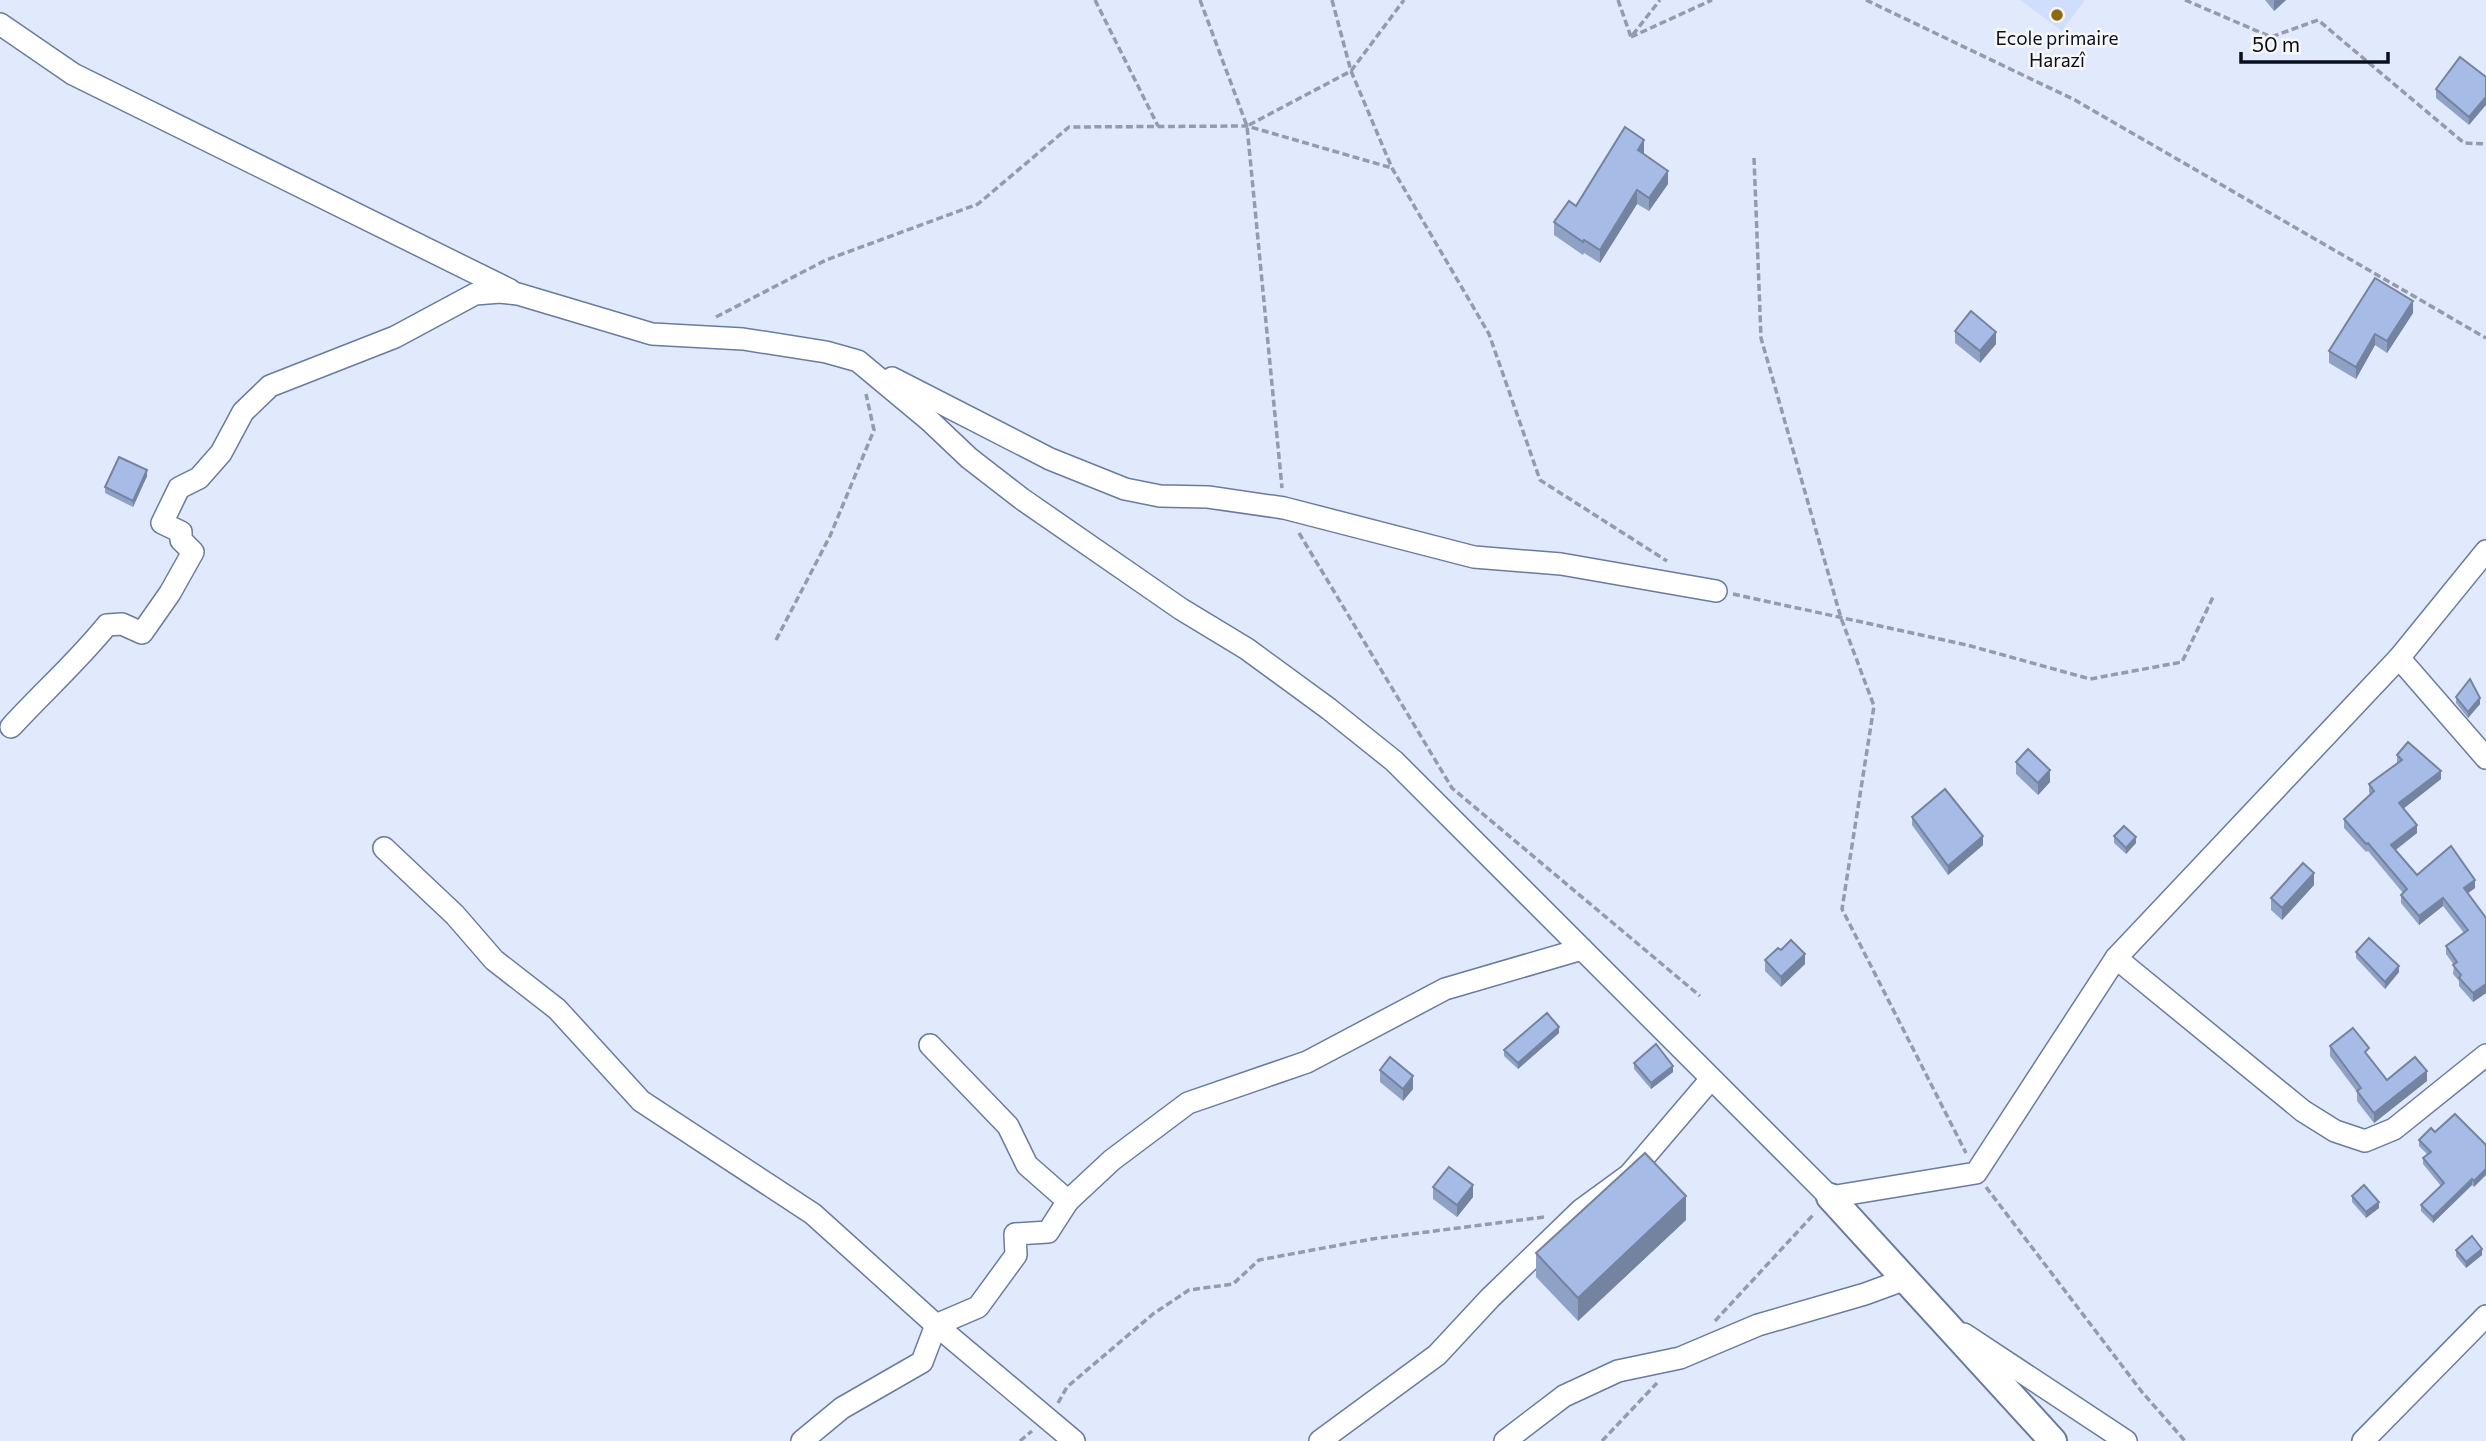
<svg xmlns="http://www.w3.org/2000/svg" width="2486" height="1441" font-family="Commissioner,sans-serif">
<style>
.built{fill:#cfdefc}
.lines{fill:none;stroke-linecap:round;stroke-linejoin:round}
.minor-casing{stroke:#697ba2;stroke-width:24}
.tertiary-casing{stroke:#697ba2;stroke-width:30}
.path{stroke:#939bac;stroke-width:3.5;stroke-dasharray:7 3.5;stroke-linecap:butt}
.minor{stroke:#fff;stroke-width:21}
.tertiary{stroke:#fff;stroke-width:26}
.wall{fill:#8fa1c5}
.shaded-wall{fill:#7483a0}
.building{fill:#a6bbe5;stroke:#7483a0;stroke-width:2}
.poi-dot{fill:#8d6a0d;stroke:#f7f7f7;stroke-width:2.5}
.labels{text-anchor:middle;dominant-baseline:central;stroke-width:5;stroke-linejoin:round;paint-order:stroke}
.poi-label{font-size:19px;fill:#090f1e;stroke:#f7f7f7}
</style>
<rect width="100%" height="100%" fill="#e1eafc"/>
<polygon class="built" points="2020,0 2085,0 2062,31"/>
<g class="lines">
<g class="minor-casing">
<g id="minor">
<polyline points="0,24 73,74 510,290"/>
<polyline points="892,378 1050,459 1125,489 1160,496 1208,497 1284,508 1474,557 1561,564 1716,591"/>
<polyline points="2399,658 2486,758"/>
<path d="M11,727C43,692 77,662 107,625L122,624L142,633L170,593L193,552L181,540V532L162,523L179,488L199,478L221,453L243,412L270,386L395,337L475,294L500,292L518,294L652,334L743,339L826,352L858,361L930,421L969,458L1022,499L1181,609L1247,649L1329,709L1394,761L1830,1197L1976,1173L2116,958L2399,658L2486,551"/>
<polyline points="384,848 455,915 494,960 557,1009 641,1101 813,1214 936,1325 1074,1441"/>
<polyline points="2116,958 2303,1111 2335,1131 2365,1141 2394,1129 2486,1055"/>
<polyline points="1068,1201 1112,1160 1188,1103 1307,1062 1445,989 1582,949"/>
<polyline points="1964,1334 2126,1441"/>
<polyline points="802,1441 842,1408 922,1362 936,1325 978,1307 1016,1255 1015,1234 1048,1232 1068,1201 1027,1165 1008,1126 930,1045"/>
<polyline points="1320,1441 1437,1355 1490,1298 1581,1210 1629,1175 1711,1079"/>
<polyline points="1505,1441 1564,1396 1618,1371 1680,1358 1758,1325 1865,1294 1906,1279"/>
<polyline points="2363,1441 2486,1316"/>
</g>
</g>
<g class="tertiary-casing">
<polyline id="tertiary" points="1830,1197 2053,1441"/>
</g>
<g class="path">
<polyline points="1095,0 1158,126"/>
<polyline points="1200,0 1247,126 1282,488"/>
<polyline points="1332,0 1351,71 1392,168 1489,334 1540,480 1667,561"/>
<polyline points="1618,0 1631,37 1660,0"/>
<polyline points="1866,0 2075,100 2486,338"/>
<polyline points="2185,0 2271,37 2318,20 2464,143 2486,144"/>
<polyline points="1631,37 1712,0"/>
<polyline points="1249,125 1351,71 1404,0"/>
<polyline points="1754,158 1761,338 1841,618 1874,706 1842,909 1966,1153"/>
<polyline points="716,317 826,260 978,204 1069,127 1247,126 1392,168"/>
<polyline points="1299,533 1452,788 1700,996"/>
<polyline points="1733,594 1967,645 2090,679 2182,662 2214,595"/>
<polyline points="776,640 830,536 874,430 866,394"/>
<polyline points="1986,1187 2142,1392 2185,1441"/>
<polyline points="1715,1321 1814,1214"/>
<polyline points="1058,1403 1067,1387 1153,1314 1189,1290 1233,1284 1259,1260 1372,1239 1544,1217"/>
<polyline points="1020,1441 1032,1431"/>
<polyline points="1602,1441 1657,1383"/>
</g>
<use href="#minor" class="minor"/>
<use href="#tertiary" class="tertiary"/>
</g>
<g class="wall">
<polygon points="2265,0 2286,0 2274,11"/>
<polygon points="2486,77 2469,125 2436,98 2436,89"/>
<polygon points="1644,154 1644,155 1668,184 1649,211 1637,204 1600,263 1584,253 1583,255 1554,235 1554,222 1576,206"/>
<polygon points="2413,313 2387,353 2375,345 2356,379 2329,363 2329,351"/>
<polygon points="1955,331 1996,344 1980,363 1955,343"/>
<polygon points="147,476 133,507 105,493 105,487"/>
<polygon points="2456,697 2480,704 2468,718 2456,703"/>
<polygon points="2397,755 2441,779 2403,809 2417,833 2396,850 2417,875 2475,888 2468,893 2486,918 2486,993 2473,1002 2459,986 2459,981 2453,974 2454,965 2446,954 2446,946 2464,933 2443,906 2419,925 2401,903 2401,895 2403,893 2368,851 2366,852 2344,828 2344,819 2370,794 2369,792 2369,784 2397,763"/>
<polygon points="2016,762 2050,782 2038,795 2016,774"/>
<polygon points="1912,817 1983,845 1948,875 1912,825"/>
<polygon points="2114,836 2136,843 2126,854 2114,843"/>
<polygon points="2314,885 2282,920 2271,910 2271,898"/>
<polygon points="1781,950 1805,964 1781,987 1765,971 1765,960"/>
<polygon points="2356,952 2399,972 2385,989 2356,958"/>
<polygon points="1559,1033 1518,1069 1504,1056 1504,1050"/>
<polygon points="2330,1046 2369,1057 2387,1080 2427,1081 2374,1123 2357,1101 2357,1092 2330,1056"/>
<polygon points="1634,1063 1673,1072 1651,1089 1634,1069"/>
<polygon points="1380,1070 1413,1089 1403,1101 1380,1082"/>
<polygon points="2435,1132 2486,1145 2474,1187 2472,1185 2433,1223 2421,1211 2421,1205 2441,1186 2423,1164 2423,1158 2427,1154 2419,1146 2419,1140"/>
<polygon points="1433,1187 1473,1197 1457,1217 1433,1199"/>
<polygon points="2352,1196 2379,1208 2366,1218 2352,1202"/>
<polygon points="1686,1220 1578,1321 1536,1277 1536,1253"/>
<polygon points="2456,1250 2482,1255 2466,1268 2456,1256"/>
</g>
<g class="shaded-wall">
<polygon points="2274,0 2286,0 2274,11"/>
<polygon points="2486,97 2486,105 2469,125 2469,117"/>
<polygon points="1644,140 1644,154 1638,164 1638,150"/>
<polygon points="1668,171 1668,184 1649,211 1649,198"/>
<polygon points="1637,190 1637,204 1600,263 1600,250"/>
<polygon points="2413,301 2413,313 2387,353 2387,341"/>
<polygon points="1996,332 1996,344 1980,363 1980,351"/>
<polygon points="2375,334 2375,345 2356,379 2356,367"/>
<polygon points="147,470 147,476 133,507 133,501"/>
<polygon points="2480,698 2480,704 2468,718 2468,712"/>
<polygon points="2050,770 2050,782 2038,795 2038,783"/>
<polygon points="2441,771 2441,779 2399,812 2399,803"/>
<polygon points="2417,825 2417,833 2391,853 2391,845"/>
<polygon points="1983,836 1983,845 1948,875 1948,866"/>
<polygon points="2136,837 2136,843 2126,854 2126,848"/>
<polygon points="2314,873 2314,885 2282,920 2282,908"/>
<polygon points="2475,880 2475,888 2464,896 2464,888"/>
<polygon points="2443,898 2443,906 2419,925 2419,916"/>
<polygon points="1805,954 1805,964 1781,987 1781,977"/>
<polygon points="2399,966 2399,972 2385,989 2385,982"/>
<polygon points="2486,984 2486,993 2473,1002 2473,993"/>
<polygon points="1559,1027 1559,1033 1518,1069 1518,1063"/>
<polygon points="1673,1066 1673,1072 1651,1089 1651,1083"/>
<polygon points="2427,1071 2427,1081 2374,1123 2374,1113"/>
<polygon points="1413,1076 1413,1089 1403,1101 1403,1089"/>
<polygon points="2486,1169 2486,1175 2474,1187 2474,1181"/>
<polygon points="2472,1179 2472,1185 2433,1223 2433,1217"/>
<polygon points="1473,1185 1473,1197 1457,1217 1457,1205"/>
<polygon points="1686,1196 1686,1220 1578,1321 1578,1298"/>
<polygon points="2379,1202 2379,1208 2366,1218 2366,1212"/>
<polygon points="2482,1249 2482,1255 2466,1268 2466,1262"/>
</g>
<g class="building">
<polygon points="2460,57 2486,77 2486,97 2469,117 2436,89"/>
<polygon points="1625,127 1644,140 1638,150 1668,171 1649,198 1637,190 1600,250 1584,240 1583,242 1554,222 1569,201 1576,206"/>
<polygon points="2375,278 2413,301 2387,341 2375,334 2356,367 2329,351"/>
<polygon points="1971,311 1996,332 1980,351 1955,331"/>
<polygon points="119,457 147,470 133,501 105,487"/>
<polygon points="2470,679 2480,698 2468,712 2456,697"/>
<polygon points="2408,742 2441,771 2399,803 2417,825 2391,845 2417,875 2451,846 2475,880 2464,888 2486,918 2486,984 2473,993 2459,978 2461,975 2453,965 2457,962 2446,946 2468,930 2443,898 2419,916 2401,895 2407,889 2368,843 2366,844 2344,819 2374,791 2369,784 2402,760 2397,755"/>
<polygon points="2028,749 2050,770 2038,783 2016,762"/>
<polygon points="1945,789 1983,836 1948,866 1912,817"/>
<polygon points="2124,826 2136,837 2126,848 2114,836"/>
<polygon points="2303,863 2314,873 2282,908 2271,898"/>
<polygon points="2369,938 2399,966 2385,982 2356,952"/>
<polygon points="1791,940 1805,954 1781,977 1765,960 1778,948 1781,950"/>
<polygon points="1547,1013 1559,1027 1518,1063 1504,1050"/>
<polygon points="2353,1028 2369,1048 2365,1052 2387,1080 2415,1057 2427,1071 2374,1113 2357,1091 2361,1088 2330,1046"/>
<polygon points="1656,1044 1673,1066 1651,1083 1634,1063"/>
<polygon points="1390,1057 1413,1076 1403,1089 1380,1070"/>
<polygon points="2455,1114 2486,1145 2486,1169 2474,1181 2472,1179 2433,1217 2421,1205 2444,1183 2423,1158 2431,1152 2419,1140 2431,1128 2435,1132"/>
<polygon points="1645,1153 1686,1196 1578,1298 1536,1253"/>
<polygon points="1449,1167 1473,1185 1457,1205 1433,1187"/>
<polygon points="2364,1185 2379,1202 2366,1212 2352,1196"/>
<polygon points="2472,1236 2482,1249 2466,1262 2456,1250"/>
</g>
<circle class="poi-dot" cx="2057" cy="15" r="7"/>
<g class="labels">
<g class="poi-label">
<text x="2057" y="37">Ecole primaire<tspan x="2057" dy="22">Harazî</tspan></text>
</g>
</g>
<path d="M2241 52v10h147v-10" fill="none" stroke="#090f1e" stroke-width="3.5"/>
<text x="2252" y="52" font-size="21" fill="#090f1e" stroke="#f7f7f7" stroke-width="5" paint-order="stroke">50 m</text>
</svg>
